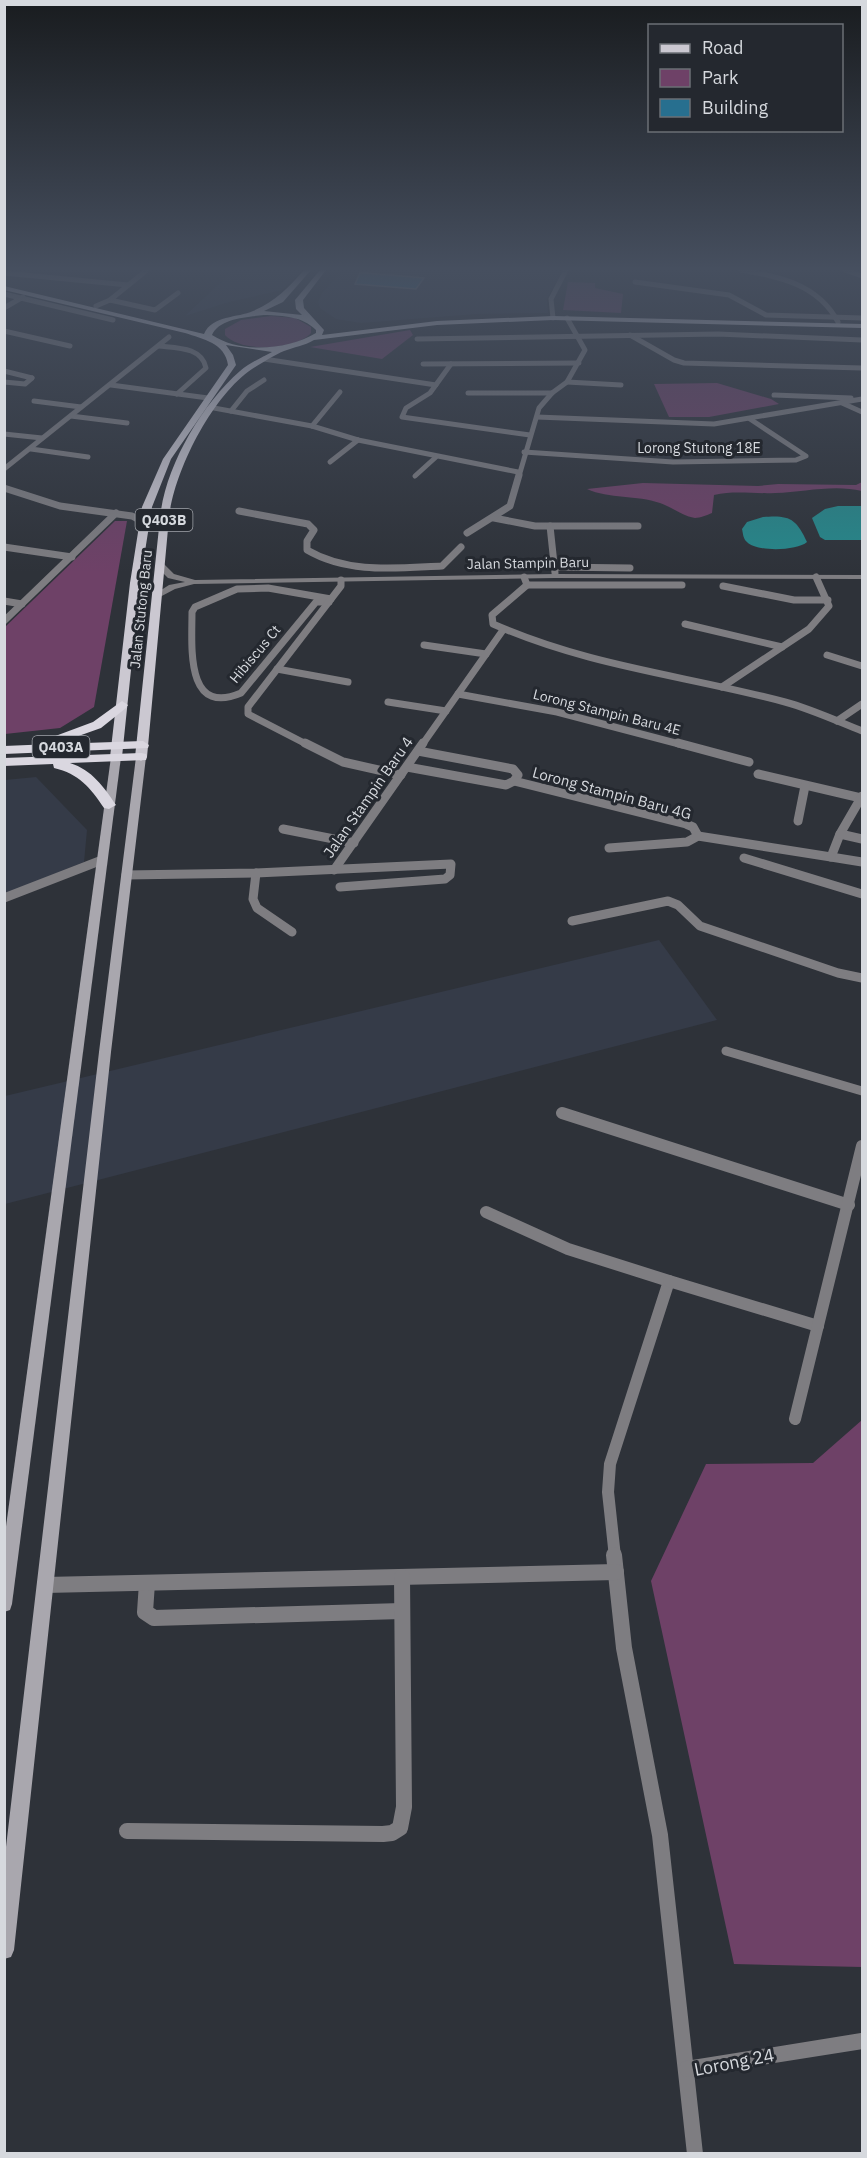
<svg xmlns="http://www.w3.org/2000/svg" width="867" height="2158" font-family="'IBM Plex Sans',sans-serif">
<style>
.built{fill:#353b48}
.green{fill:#6e4167}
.water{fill:#26888b}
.building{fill:#276f8f;stroke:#7b858b;stroke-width:1.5}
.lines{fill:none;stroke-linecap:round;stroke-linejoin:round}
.minor-far4{stroke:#7e7d81;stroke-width:5}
.minor-far3{stroke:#7e7d81;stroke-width:7}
.minor-far2{stroke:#7e7d81;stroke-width:9}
.minor-far1{stroke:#7e7d81;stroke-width:12}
.minor{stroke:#7e7d81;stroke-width:16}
.tertiary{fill:#7e7d81;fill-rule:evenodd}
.secondary{fill:#a9a7ae;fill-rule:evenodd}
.primary{fill:#cbc8d1;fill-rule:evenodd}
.trunk{fill:#dad7e0;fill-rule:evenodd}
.labels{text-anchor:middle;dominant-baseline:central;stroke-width:6;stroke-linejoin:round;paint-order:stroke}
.far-street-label{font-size:14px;fill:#d6d9de;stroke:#24282f}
.shield{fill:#24282f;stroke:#a1a4aa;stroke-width:1.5}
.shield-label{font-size:14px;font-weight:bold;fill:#d6d9de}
.street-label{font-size:15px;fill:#d6d9de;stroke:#24282f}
.near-street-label{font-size:18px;fill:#d6d9de;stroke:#24282f}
</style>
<rect width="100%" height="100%" fill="#2e3239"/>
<g class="built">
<polygon points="234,270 302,270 282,290 229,302 185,316"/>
<polygon points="343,270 563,270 547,299 548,313 476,314 361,323 336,319 320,308 318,302 322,293"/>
<polygon points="36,777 87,830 84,862 5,894 5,780"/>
<polygon points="659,940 717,1020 5,1204 5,1096"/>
</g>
<g class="green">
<polygon points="568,282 595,283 595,288 623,294 621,313 563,310"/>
<path d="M271,316L295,318L311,327V333C296,350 241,353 225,335V329L241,320Z"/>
<polygon points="410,330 413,335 382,359 310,347"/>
<polygon points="717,383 771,399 779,404 709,417 669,417 654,384"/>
<path d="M862,482V491C834,484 804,492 775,493C753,494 735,490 714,495L712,513C707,515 700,518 695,518C682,516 672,507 660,503C637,495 609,499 587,489L643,483L758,486L778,484L856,485Z"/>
<polygon points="115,521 127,521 94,707 60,728 5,734 5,627"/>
<polygon points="862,1420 862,1967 734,1964 651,1581 706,1464 813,1463"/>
</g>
<g class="water">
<polygon points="838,506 862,506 862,540 825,540 820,537 812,518 825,509"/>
<path d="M763,517C789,515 796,518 807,542C797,551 756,552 747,542C743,539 743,533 742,529L747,522Z"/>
</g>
<polygon class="building" points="360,273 365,273 424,278 416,289 355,284"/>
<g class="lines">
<g class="minor-far4">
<path d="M741,270C780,277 818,284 838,322"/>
<polyline points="845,270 862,276"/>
<polyline points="4,273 128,285"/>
<polyline points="635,282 729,295 766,315 862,318"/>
<polyline points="4,294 113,320"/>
<polyline points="110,300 155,310 178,293"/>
<polyline points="96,306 110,300 147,270"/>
<polyline points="4,308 23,297"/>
<polyline points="553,318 551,299 566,270"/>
<polyline points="4,331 70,346"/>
<polyline points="630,335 674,360 684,363 862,368"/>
<polyline points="417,339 718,334 862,340"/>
<path d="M159,346C177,348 202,347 206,368L177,394"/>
<polyline points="264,359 436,385"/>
<polyline points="423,364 579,363"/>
<polyline points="451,364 430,393 406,408 402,417 530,435"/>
<polyline points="4,371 32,378"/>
<polyline points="4,382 25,384 32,378"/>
<polyline points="567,382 621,385"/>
<polyline points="111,385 208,398"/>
<polyline points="468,393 552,393"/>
<polyline points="774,395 851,398"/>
<polyline points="34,401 81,407"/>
<polyline points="842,403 862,412"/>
<polyline points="214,408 312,426 358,440 518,472"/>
<polyline points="231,411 247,391 264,380"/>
<polyline points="71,416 127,423"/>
<polyline points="537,417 714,424 862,399"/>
<polyline points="312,426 340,392"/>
<polyline points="4,434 42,438"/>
<polyline points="31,449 88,457"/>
<polyline points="524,452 673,462 796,460 806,456 750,419"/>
<polyline points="330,462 358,440"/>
<polyline points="4,469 169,337"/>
<polyline points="415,476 436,457"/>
<polyline points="519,476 539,408 552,393 567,382 585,350 567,318"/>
</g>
<g class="minor-far3">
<polyline points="4,488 60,506 132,516 145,523"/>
<path d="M239,511L308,524L314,530L307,541V550C348,574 396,568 442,566L461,547"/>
<polyline points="494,518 535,526 638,526"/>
<polyline points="550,526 555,573"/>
<polyline points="467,533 510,506 519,475"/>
<polyline points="4,547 72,557"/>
<polyline points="555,567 630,568"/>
<path d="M524,577L527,585L492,615L493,624C591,667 684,675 785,702C811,709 837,721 862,731"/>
<polyline points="527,585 682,585"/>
<polyline points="723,586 794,600 828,600"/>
<polyline points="4,601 22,604"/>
<path d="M329,602H316L241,693C185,717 192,646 192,612L195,607L237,589L268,588L331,599"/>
<polyline points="4,621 116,513"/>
<polyline points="685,624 782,647"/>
<polyline points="424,645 486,654"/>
<polyline points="827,655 862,666"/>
<polyline points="277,669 348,682"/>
<polyline points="722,687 809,629 829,606 816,577"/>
<polyline points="458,694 557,712 683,745"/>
<polyline points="388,702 446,711"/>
<polyline points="837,721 862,704"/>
<polyline points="308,745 248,714 248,707 341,586 341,580"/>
<polyline points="422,745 503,630"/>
</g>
<g class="minor-far2">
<polyline points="305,743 343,762 401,775"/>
<polyline points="678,743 749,762"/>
<polyline points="407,767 506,785 514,781 518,775 513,769 418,751"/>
<polyline points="758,774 861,798"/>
<polyline points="514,781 686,824 693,827 698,836"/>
<polyline points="862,796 840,834 831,857 862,862"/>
<polyline points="798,821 805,786"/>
<polyline points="283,829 354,843"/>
<polyline points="840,834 862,839"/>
<polyline points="609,848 687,842 698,836 831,857"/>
<polyline points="744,858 862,894"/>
<polyline points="334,870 423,743"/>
<polyline points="256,873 253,899 257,908 292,932"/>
<polyline points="126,875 256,873 451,864 450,875 445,879 340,887"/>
<polyline points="4,898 102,860"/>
<polyline points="572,921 668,901 678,905 700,926 838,973 862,978"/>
<polyline points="726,1051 862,1091"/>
</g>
<g class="minor-far1">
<polyline points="562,1113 849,1205"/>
<polyline points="486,1212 568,1249 669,1281 610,1464 608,1492 615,1557"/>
<polyline points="669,1281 818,1326"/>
<polyline points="795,1419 862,1146"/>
</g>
<g class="minor">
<polyline points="614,1555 624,1648 660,1835 695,2154"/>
<polyline points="147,1583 145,1612 154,1618 402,1611"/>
<polyline points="45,1585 616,1572"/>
<polyline points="127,1831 383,1834 392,1833 400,1828 404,1807 402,1577"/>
<polyline points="687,2069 862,2041"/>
</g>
<polygon class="tertiary" points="158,564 164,564 174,574 195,580 555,574 862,575 862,579 555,578 194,584 175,589 158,598 154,596 155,594 169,585 185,582 168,578 158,568"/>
<g class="secondary">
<polygon points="116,754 121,757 12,1604 10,1610 4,1612 4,1541 111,757"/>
<polygon points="141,754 146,757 111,1052 14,1950 11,1957 4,1959 4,1864 99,1052 136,757"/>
</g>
<path class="primary" d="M304,270H311L283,302L264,311L302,315L296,309L295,300L320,270H326L303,300L304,308L324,330L322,335L437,321L553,316L862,324V328L553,320L437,325L314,340C304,346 294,347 284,351C274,355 262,363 252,369C212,396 174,471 169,518L147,757L141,761L135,757L160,518C165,467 201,405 240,371C249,363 261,358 272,352L226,345L233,355L236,365L171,459L152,507L140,583L122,757L120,759H112L110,757L130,583L142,507L163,459L228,365C225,343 203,339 185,333L4,290V286L204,334C212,315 238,318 253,311C276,301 288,288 304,270ZM264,315C284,316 302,316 316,330V333C287,350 241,354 212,335C219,318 248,317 264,315Z"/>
<g class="trunk">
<polygon points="122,701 128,705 126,708 101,728 56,744 143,741 149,745 148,748 4,754 4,746 52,744 48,741 50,738 93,722"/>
<path d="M141,753L146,754L147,757L146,760L70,763C92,770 104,787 116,805L109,809L104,808C90,787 79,774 54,768L53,764L4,766V758Z"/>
</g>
</g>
<linearGradient id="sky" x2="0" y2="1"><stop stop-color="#191c1f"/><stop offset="0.47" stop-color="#464f5f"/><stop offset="1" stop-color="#464f5f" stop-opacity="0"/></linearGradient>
<rect width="867" height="572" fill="url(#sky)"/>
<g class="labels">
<g class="far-street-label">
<text x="699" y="448">Lorong Stutong 18E</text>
<text transform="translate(528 563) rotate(-1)">Jalan Stampin Baru</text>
<text transform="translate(141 609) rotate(-84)">Jalan Stutong Baru</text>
<text transform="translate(255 654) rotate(-50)">Hibiscus Ct</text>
<text transform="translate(607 712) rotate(14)">Lorong Stampin Baru 4E</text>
</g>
<g class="shield">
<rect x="135.5" y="509" width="57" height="22" rx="4.5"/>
<rect x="32.5" y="736" width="57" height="22" rx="4.5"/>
</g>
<g class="shield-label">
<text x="164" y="520">Q403B</text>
<text x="61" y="747">Q403A</text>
</g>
<g class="street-label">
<text transform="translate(612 793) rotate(15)">Lorong Stampin Baru 4G</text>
<text transform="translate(368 797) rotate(-55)">Jalan Stampin Baru 4</text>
</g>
<g class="near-street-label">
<text transform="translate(734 2062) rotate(-11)">Lorong 24</text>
</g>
</g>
<rect width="867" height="2158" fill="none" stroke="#d6d9de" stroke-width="12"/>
<rect x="648" y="24" width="195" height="108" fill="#24282f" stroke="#6b6f75" stroke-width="1.5"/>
<rect x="660" y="44" width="30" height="9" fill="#cbc8d1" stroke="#6b6f75" stroke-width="1.5"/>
<text x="702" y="54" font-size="18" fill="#d6d9de">Road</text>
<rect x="660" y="69" width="30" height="18" fill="#6e4167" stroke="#6b6f75" stroke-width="1.5"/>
<text x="702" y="84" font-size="18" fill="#d6d9de">Park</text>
<rect x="660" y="99" width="30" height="18" fill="#276f8f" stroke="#6b6f75" stroke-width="1.5"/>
<text x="702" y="114" font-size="18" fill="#d6d9de">Building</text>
</svg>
